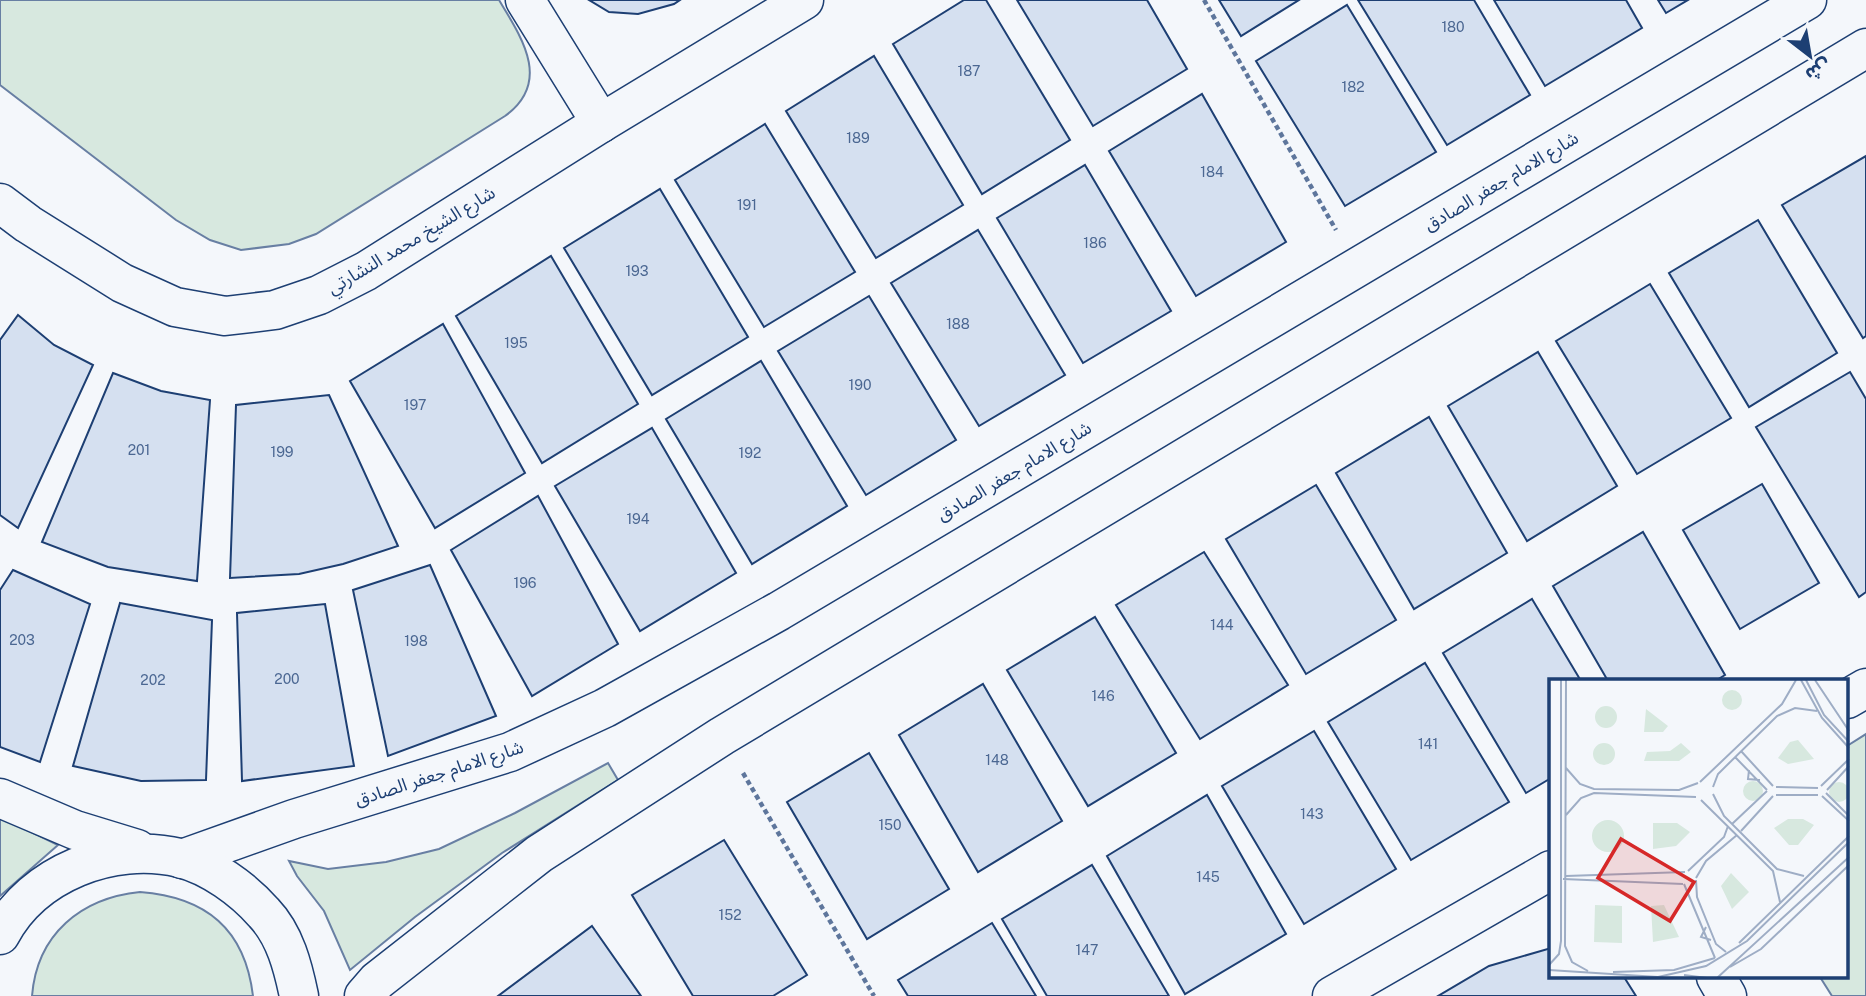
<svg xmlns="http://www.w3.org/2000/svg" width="1866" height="996" font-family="'Public Sans','Noto Sans Arabic',sans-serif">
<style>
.green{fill:#d7e8df;stroke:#687fa3;stroke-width:2}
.building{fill:#d5e0f0;stroke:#1d3f73;stroke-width:2}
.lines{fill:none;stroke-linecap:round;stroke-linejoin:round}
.street-casing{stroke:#1d3f73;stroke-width:41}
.secondary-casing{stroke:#1d3f73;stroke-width:41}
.path{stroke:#5e769c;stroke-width:4.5;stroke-dasharray:5 3.5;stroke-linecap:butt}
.street{stroke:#f4f7fb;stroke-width:38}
.secondary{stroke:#f4f7fb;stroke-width:38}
.labels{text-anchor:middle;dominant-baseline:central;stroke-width:5;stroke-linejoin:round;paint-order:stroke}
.number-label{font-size:14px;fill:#4b6792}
.street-label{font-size:18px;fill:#1d3f73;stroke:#f4f7fb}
.inset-road{fill:none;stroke:#9eadc5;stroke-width:2}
.view{fill:#d62828;fill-opacity:0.15;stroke:#d62828;stroke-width:3.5}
.inset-edge{fill:none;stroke:#1d3f73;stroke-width:3.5}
</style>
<rect width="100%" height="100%" fill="#f4f7fb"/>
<g class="green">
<path d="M0,0H499C522,38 552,82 505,116L316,234L289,244L241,250L210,240L176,220L0,85Z"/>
<polygon points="1866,734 1866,996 1832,996 1820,977 1847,977 1847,746"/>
<polygon points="608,763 618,780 502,853 415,917 350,970 324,911 297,876 289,861 328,869 386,862 439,849 515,813"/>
<polygon points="0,817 58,845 0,896"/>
<path d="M140,892C206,897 245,929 253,996H32C37,934 81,898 140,892Z"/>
</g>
<g class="building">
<polygon points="589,0 680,0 674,4 638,14 609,12"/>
<polygon points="964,0 986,0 1070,140 982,194 893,44"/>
<polygon points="1017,0 1147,0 1187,69 1093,126"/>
<polygon points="1219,0 1299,0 1241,36"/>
<polygon points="1358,0 1474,0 1530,95 1447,145"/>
<polygon points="1494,0 1626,0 1642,28 1545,86"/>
<polygon points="1658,0 1688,0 1666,13"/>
<polygon points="1347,5 1436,152 1345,206 1256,61"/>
<polygon points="874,56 963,205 876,258 786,111"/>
<polygon points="1202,94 1286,242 1196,296 1109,151"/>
<polygon points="765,124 855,272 764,327 675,180"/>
<polygon points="1866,156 1866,336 1863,338 1782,205"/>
<polygon points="1085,165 1171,311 1083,363 997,218"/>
<polygon points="660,189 748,337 652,395 564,248"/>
<polygon points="1758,220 1837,353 1749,407 1669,273"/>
<polygon points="978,230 1065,375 979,426 891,283"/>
<polygon points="551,256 638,404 542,463 456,316"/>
<polygon points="1650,284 1731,418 1637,474 1556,341"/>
<polygon points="869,296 956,440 866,495 778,351"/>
<polygon points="18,315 54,345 93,365 18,528 0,515 0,340"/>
<polygon points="443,324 525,473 435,528 350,381"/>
<polygon points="1538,352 1617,486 1527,541 1448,406"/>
<polygon points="761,361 847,506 752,564 666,419"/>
<polygon points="1850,372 1866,399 1866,592 1859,597 1756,427"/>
<polygon points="113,373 161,391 210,400 197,581 108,567 42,542"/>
<polygon points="329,395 398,546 343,564 299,574 230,578 236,405"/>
<polygon points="1429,417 1507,553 1414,609 1336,473"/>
<polygon points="652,428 736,573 640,631 555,486"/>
<polygon points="1762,484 1819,583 1740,629 1683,530"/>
<polygon points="1316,485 1396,620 1306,674 1226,539"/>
<polygon points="538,496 618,644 532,696 451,550"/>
<polygon points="1643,532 1725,675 1715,681 1608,681 1553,586"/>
<polygon points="1204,552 1288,685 1200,739 1116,605"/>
<polygon points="430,565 496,716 388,756 353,590"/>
<polygon points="13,570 90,604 40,762 0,747 0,590"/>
<polygon points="1532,599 1581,681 1551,681 1551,778 1526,793 1443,653"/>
<polygon points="120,603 212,620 206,780 141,781 73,766"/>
<polygon points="325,604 354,766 242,781 237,613"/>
<polygon points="1095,617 1176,753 1088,806 1007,670"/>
<polygon points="1425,663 1509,802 1411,860 1328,722"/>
<polygon points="983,684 1062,821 978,872 899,735"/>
<polygon points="1314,731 1396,869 1304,924 1222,786"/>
<polygon points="869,753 949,889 867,939 787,802"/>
<polygon points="1207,795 1286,934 1185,994 1107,856"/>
<polygon points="724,840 807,975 773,996 693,996 632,895"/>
<polygon points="1092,865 1169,996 1047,996 1002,919"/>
<polygon points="992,923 1036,996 908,996 898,980"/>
<polygon points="592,926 641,996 498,996"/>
<polygon points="1551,948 1551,977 1624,977 1636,996 1438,996 1489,966"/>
</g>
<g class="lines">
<g class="street-casing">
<g id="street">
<polyline points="525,0 601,123"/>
<polyline points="0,203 28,224 122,283 175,307 225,316 275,310 319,295 366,271 601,123 804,0"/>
<polyline points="1847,699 1866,688"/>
<polyline points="1716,977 1727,996"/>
<polyline points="1332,996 1551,870"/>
</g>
</g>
<g class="secondary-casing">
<g id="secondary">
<polyline points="0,798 75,830 137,849"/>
<polyline points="182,859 294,819 510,752 605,708 779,611 1807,0"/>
<path d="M0,935C33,873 112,842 180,858C211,866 243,889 264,913C285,935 293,967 299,996"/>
<polyline points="364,996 377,981 539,854 722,736 1866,48"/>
</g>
</g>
<g class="path">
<polyline points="1204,0 1336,230"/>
<polyline points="743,773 874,996"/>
</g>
<use href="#street" class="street"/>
<use href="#secondary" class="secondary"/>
</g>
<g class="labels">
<g class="number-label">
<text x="1453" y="27">180</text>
<text x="969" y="71">187</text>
<text x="1353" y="87">182</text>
<text x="858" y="138">189</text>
<text x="1212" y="172">184</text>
<text x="747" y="205">191</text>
<text x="1095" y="243">186</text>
<text x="637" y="271">193</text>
<text x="958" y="324">188</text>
<text x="516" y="343">195</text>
<text x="860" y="385">190</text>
<text x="415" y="405">197</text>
<text x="139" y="450">201</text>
<text x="282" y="452">199</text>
<text x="750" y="453">192</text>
<text x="638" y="519">194</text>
<text x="525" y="583">196</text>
<text x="1222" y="625">144</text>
<text x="22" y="640">203</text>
<text x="416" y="641">198</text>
<text x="287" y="679">200</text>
<text x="153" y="680">202</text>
<text x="1103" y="696">146</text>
<text x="1428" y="744">141</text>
<text x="997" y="760">148</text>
<text x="1312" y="814">143</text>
<text x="890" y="825">150</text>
<text x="1208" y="877">145</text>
<text x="730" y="915">152</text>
<text x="1087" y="950">147</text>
</g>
<g class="street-label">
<text transform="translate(1501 181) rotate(-31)">شارع الامام جعفر الصادق</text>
<text transform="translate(411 240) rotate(-31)">شارع الشيخ محمد النشارتي</text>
<text transform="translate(1014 471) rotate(-31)">شارع الامام جعفر الصادق</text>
<text transform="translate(439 773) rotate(-18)">شارع الامام جعفر الصادق</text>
</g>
</g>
<g transform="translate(1549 679)">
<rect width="299" height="299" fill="#f4f7fb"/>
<path d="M173 21a10 10 0 1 1 20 0a10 10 0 1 1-20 0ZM46 38a11 11 0 1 1 22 0a11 11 0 1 1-22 0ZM97,30L119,47L114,53H95ZM249,61L265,80L239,85L229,79L241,63ZM132,64L142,73L130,82H95L98,73L121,72ZM44 75a11 11 0 1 1 22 0a11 11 0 1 1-22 0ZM194 112a10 10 0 1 1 20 0a10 10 0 1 1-20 0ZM280 113a10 10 0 1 1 20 0a10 10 0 1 1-20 0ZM239,140H254L265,146L249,166H240L225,149ZM43 157a16 16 0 1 1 32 0a16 16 0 1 1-32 0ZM104,144H128L141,153L127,167L104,170ZM182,194L200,213L183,230L172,207ZM46,226L73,227V264L45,263ZM115,226L130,258L104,263L102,227Z" fill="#d7e8df"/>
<path class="inset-road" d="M17,1L16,267L23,283L39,292M252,1L273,39L300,69M257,1L275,36L300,63M266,1L300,52M192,72L224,107M186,78L218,111M17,89L31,105L45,110L130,111L149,104M200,91L199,100L211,101M151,103L233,25L247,1M272,107L300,80M164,108L169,95L228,37L246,29L268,32M227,108L269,109M278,111L300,87M277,114L300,137M164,115L175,137L228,190L255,197M227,116H269M273,117L300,142M152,121L224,192L231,223M17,136L32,119L45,114L147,118M183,145L218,112M192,152L224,117M139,192L175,158L179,147M17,197L136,193M147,199L157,182L188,156M14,200L134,205M147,201L148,218L167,265L177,273M135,205L166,279M157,248L152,258L162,261M190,264L300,157M0,286L10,275L12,262V1M181,288L212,270L300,186M0,291L109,298L157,287L198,262L300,163M64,293L125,291L166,279M135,296L158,299M168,299L300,178"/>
<path class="view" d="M72,160L145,203L121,242L49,199Z"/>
<rect width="299" height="299" class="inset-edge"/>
</g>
<g transform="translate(1810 56) rotate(149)" stroke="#f4f7fb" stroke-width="5" paint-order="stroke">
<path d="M0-5L12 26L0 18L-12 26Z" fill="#1d3f73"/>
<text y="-10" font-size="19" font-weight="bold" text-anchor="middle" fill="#1d3f73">ش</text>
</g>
</svg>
